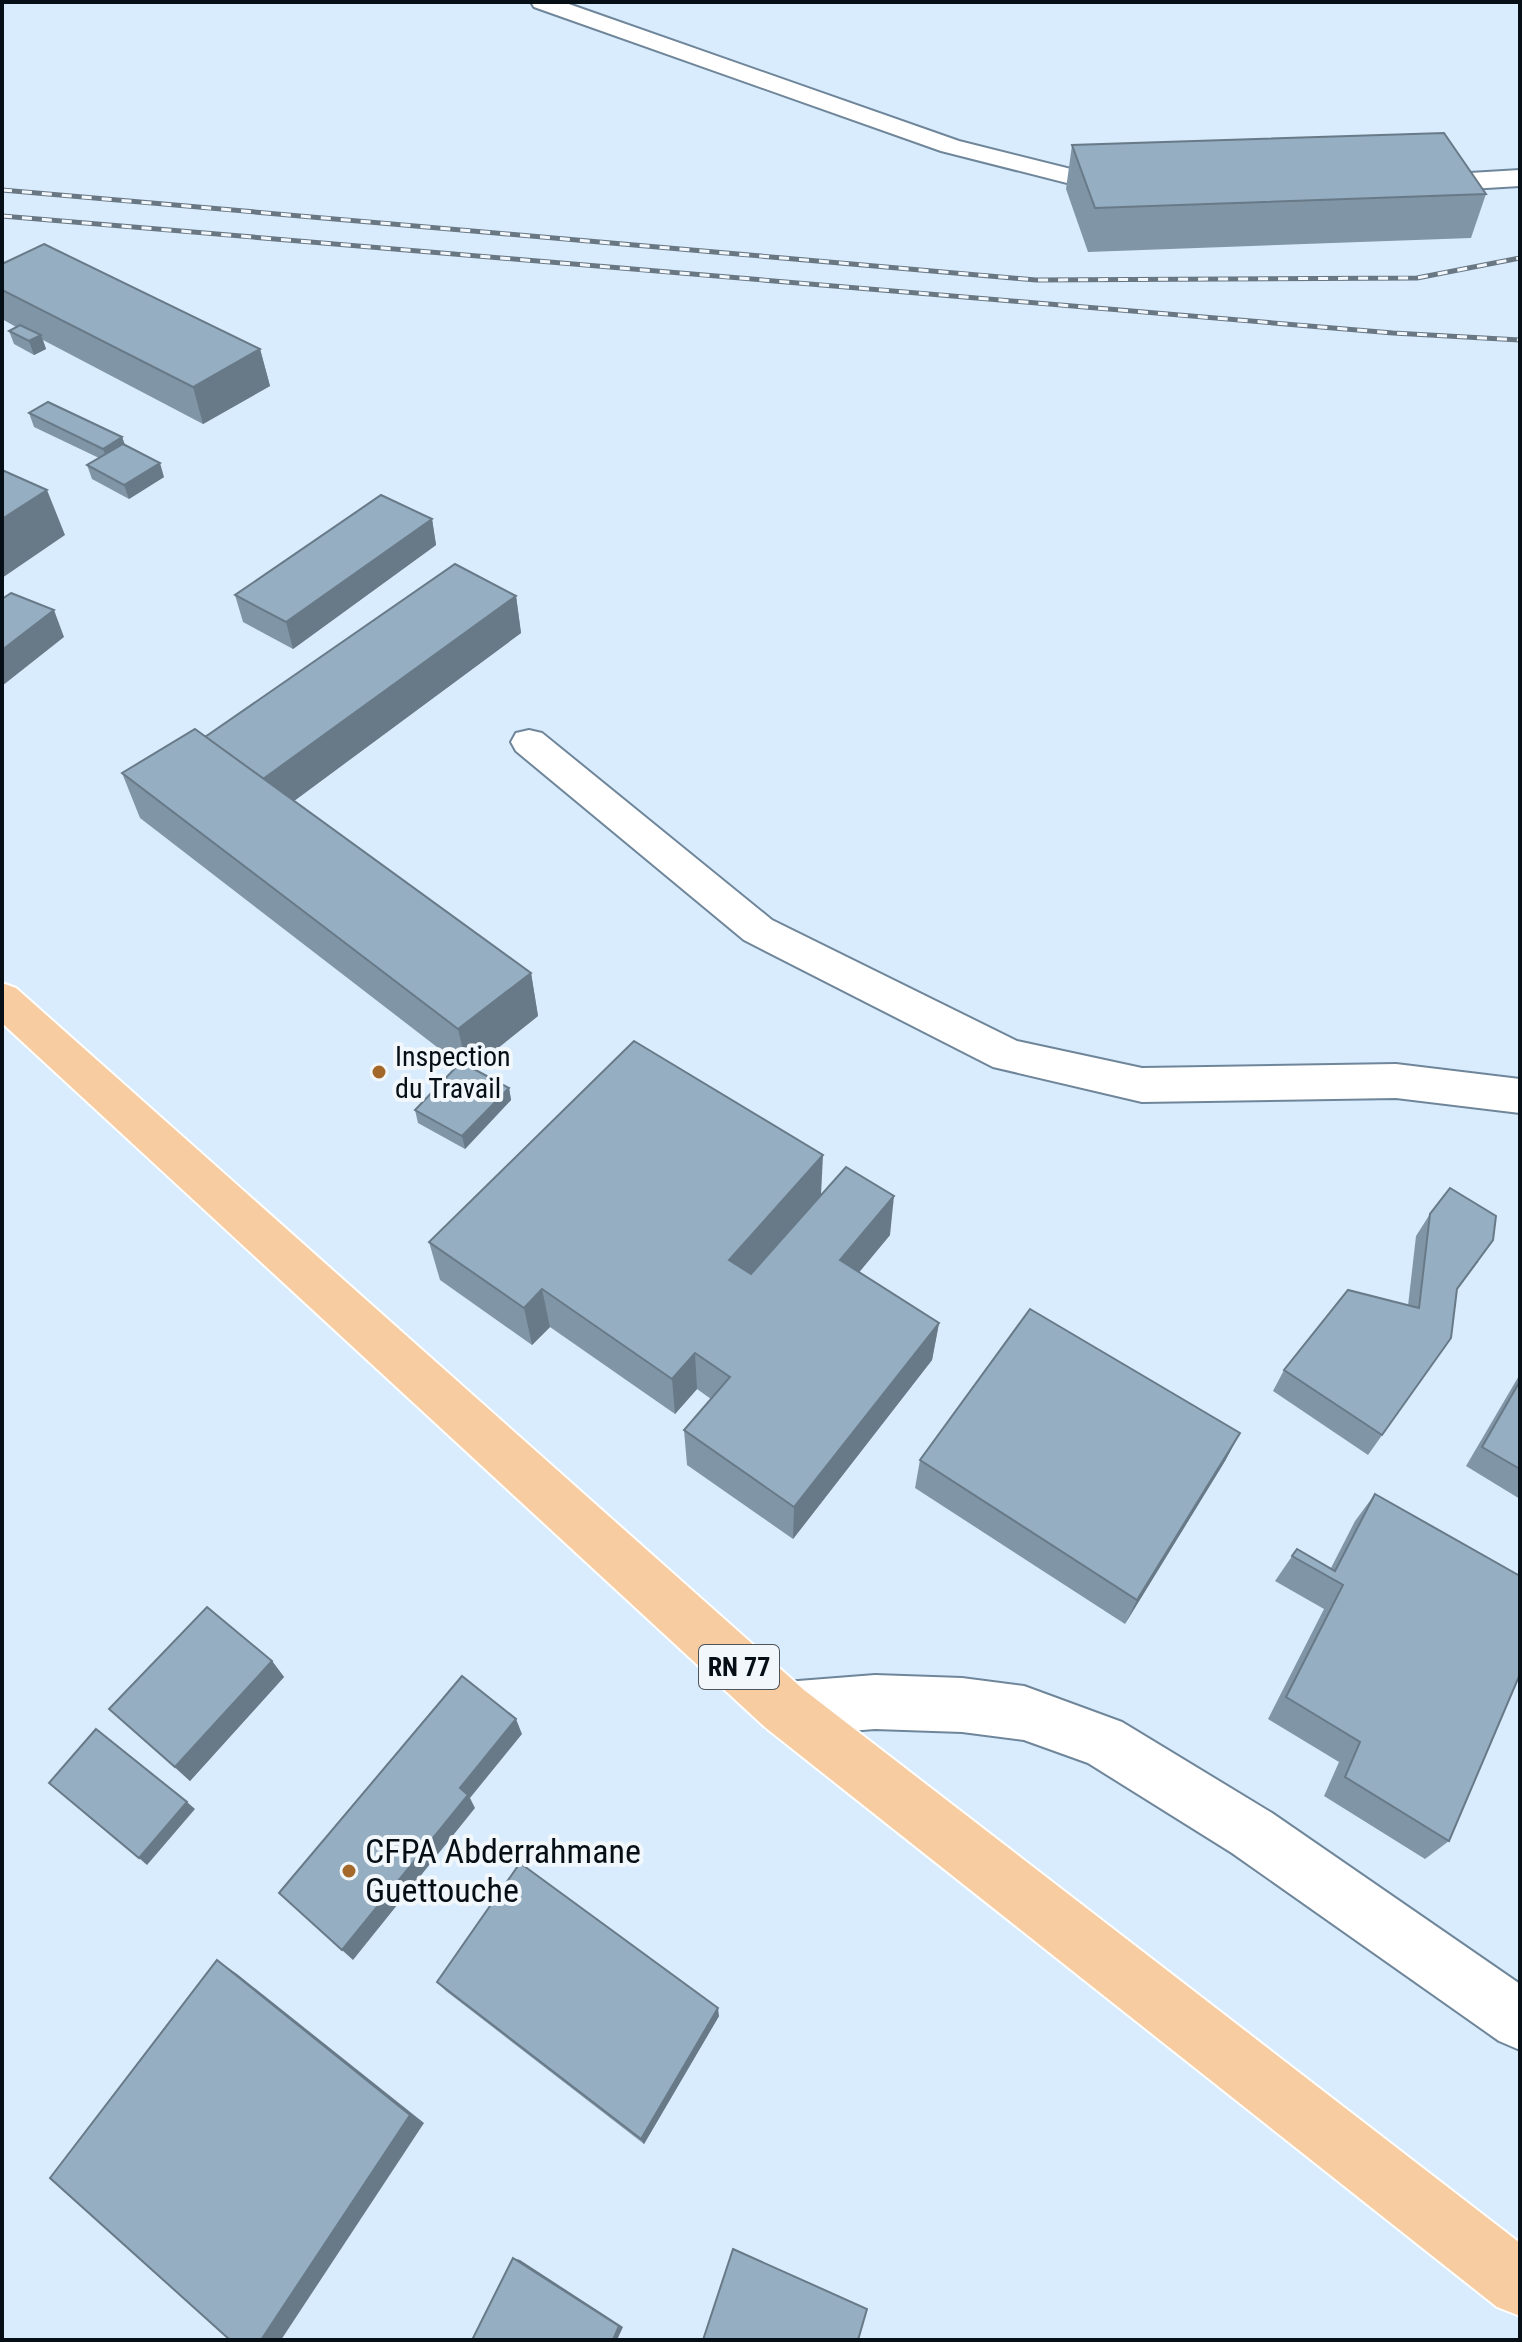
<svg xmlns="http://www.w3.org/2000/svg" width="1522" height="2342" font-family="'Roboto Condensed',sans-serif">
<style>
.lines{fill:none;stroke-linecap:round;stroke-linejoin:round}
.minor-casing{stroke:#6f869a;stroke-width:4}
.major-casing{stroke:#fff;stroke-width:4}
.minor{fill:#fff;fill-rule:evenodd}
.major{fill:#f8cca1;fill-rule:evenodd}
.rail-casing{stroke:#697783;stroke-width:5}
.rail{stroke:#f2f7fb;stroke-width:3;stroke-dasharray:10;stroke-linecap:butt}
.wall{fill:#8096a7}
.shaded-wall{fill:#687a88}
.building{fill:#95aec2;stroke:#687a88;stroke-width:2}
.poi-dot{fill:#a4692a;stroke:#f2f7fb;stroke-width:3}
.labels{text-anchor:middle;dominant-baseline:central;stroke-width:8;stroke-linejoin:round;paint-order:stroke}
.shield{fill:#f2f7fb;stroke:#4d555b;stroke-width:2}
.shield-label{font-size:26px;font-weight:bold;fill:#060f16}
.poi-label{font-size:28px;fill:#060f16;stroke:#f2f7fb;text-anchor:start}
.near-poi-label{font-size:34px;fill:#060f16;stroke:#f2f7fb;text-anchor:start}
</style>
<rect width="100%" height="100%" fill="#d8ecfd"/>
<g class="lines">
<g class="minor-casing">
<g id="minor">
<polygon points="531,2 563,2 959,141 1135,185 1139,190 1135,195 1126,198 941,151 534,7"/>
<polygon points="1520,170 1520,186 1419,192 1410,189 1406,184 1410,179 1419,176"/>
<polygon points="529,730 542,733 772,920 1017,1041 1142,1068 1396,1064 1520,1079 1520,1113 1396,1098 1142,1102 993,1067 744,940 516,751 511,742 516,733"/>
<polygon points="875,1675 962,1678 1024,1686 1122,1722 1272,1813 1520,1984 1520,2050 1499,2041 1232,1853 1088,1763 1024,1740 962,1732 875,1729 785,1736 766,1728 758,1709 766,1690 785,1682"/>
</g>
</g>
<g class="major-casing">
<polygon id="major" points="2,983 16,988 804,1690 1520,2243 1520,2316 1497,2307 766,1728 2,1023"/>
</g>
<use href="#minor" class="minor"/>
<use href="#major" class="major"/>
<g class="rail-casing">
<g id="rail">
<polyline points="2,190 1036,280 1417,278 1520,258"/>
<polyline points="2,216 1393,333 1520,340"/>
</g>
</g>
<use href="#rail" class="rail"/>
</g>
<g class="wall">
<polygon points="1072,145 1486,194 1471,238 1088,252 1066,189"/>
<polygon points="2,264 260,349 270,386 203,424 43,340 46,349 34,355 14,344 9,331 16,327 2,319"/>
<polygon points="29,413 122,437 125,445 164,477 129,499 92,479 87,465 99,458 34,427"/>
<polygon points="432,519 436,545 293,649 243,622 235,595"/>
<polygon points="516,596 521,633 294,801 531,973 538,1016 472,1068 509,1088 511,1100 465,1149 418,1123 415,1110 459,1064 140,818 122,773"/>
<polygon points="821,1195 890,1235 859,1272 939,1323 932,1360 793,1539 687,1465 684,1430 711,1399 697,1389 675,1414 550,1327 532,1345 440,1280 429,1242"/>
<polygon points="1430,1214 1478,1262 1456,1291 1451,1338 1368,1455 1273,1391 1284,1370 1408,1306 1416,1236"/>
<polygon points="1520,1374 1520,1499 1466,1466"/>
<polygon points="1240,1433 1225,1461 1125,1624 915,1488 920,1460"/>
<polygon points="1375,1494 1449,1841 1425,1859 1324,1796 1339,1762 1268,1719 1324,1609 1275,1581 1297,1549 1331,1568 1355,1521"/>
<polygon points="272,1661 284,1677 190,1781 109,1709"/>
<polygon points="437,1982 719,2016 644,2144 446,1991"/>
</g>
<g class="shaded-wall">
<polygon points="41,335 46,349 34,355 29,341"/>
<polygon points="260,349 270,386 203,424 193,387"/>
<polygon points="122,437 127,451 108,462 103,449"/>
<polygon points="160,463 164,477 129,499 124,485"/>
<polygon points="47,490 65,535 2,578 2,519"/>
<polygon points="432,519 436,545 293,649 286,622"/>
<polygon points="516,596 521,633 271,818 259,782"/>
<polygon points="54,610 64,637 2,686 2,650"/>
<polygon points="531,973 538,1016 468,1072 458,1029"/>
<polygon points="509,1088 511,1100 465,1149 462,1136"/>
<polygon points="823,1155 821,1195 730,1298 729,1260"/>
<polygon points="894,1196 890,1235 837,1299 840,1260"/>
<polygon points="542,1289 550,1327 532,1345 524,1308"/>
<polygon points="939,1323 932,1360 793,1539 794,1507"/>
<polygon points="695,1353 697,1389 675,1414 672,1379"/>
<polygon points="1240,1433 1225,1461 1125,1624 1137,1600"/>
<polygon points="272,1661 284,1677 190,1781 175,1767"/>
<polygon points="516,1719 522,1734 470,1798 475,1808 353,1960 342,1950 460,1788"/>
<polygon points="187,1802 195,1809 147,1865 139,1858"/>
<polygon points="217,1960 237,1974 424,2123 281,2340 261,2340"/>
<polygon points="718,2008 719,2016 644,2144 641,2139"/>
<polygon points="513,2258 520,2260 623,2327 617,2340 613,2340"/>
</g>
<g class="building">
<polygon points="1444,133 1486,194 1095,208 1072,145"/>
<polygon points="44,244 260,349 193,387 2,290 2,264"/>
<polygon points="20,325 41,335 29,341 9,331"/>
<polygon points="48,402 122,437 103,449 29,413"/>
<polygon points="123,444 160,463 124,485 87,465"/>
<polygon points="2,470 47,490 2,519"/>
<polygon points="381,495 432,519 286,622 235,595"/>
<polygon points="455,564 516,596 263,779 205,737"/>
<polygon points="11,593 54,610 2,650 2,599"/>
<polygon points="195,729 531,973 458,1029 122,773"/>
<polygon points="634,1041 823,1155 729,1260 751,1274 846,1167 894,1196 840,1260 939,1323 794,1507 684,1430 730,1377 695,1353 672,1379 542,1289 524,1308 429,1242"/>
<polygon points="461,1062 509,1088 462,1136 415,1110"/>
<polygon points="1450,1188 1496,1216 1493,1240 1457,1289 1451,1338 1382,1435 1284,1370 1348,1290 1419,1308 1430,1214"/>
<polygon points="1030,1309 1240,1433 1137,1600 920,1460"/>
<polygon points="1520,1381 1520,1469 1482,1447"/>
<polygon points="1375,1494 1520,1576 1520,1674 1449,1841 1345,1777 1360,1742 1286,1697 1343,1585 1292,1556 1297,1549 1335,1571"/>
<polygon points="207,1607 272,1661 175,1767 109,1709"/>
<polygon points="462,1676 516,1719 460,1788 468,1795 342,1950 279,1893"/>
<polygon points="96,1729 187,1802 139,1858 49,1783"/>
<polygon points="520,1863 718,2008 641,2139 437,1982"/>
<polygon points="217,1960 410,2115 261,2340 230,2340 50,2178"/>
<polygon points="733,2249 867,2309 858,2340 703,2340"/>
<polygon points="513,2258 619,2326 613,2340 472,2340"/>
</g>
<g class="poi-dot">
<circle cx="379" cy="1072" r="8"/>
<circle cx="349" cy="1871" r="8"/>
</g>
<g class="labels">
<rect class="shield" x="699" y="1645" width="80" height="44" rx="6"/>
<g class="shield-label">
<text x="739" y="1667">RN 77</text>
</g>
<g class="poi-label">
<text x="395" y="1056">Inspection<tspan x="395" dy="32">du Travail</tspan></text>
</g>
<g class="near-poi-label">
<text x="365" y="1851">CFPA Abderrahmane<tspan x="365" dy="39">Guettouche</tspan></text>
</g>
</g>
<rect width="1522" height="2342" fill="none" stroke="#060f16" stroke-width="8"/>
</svg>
